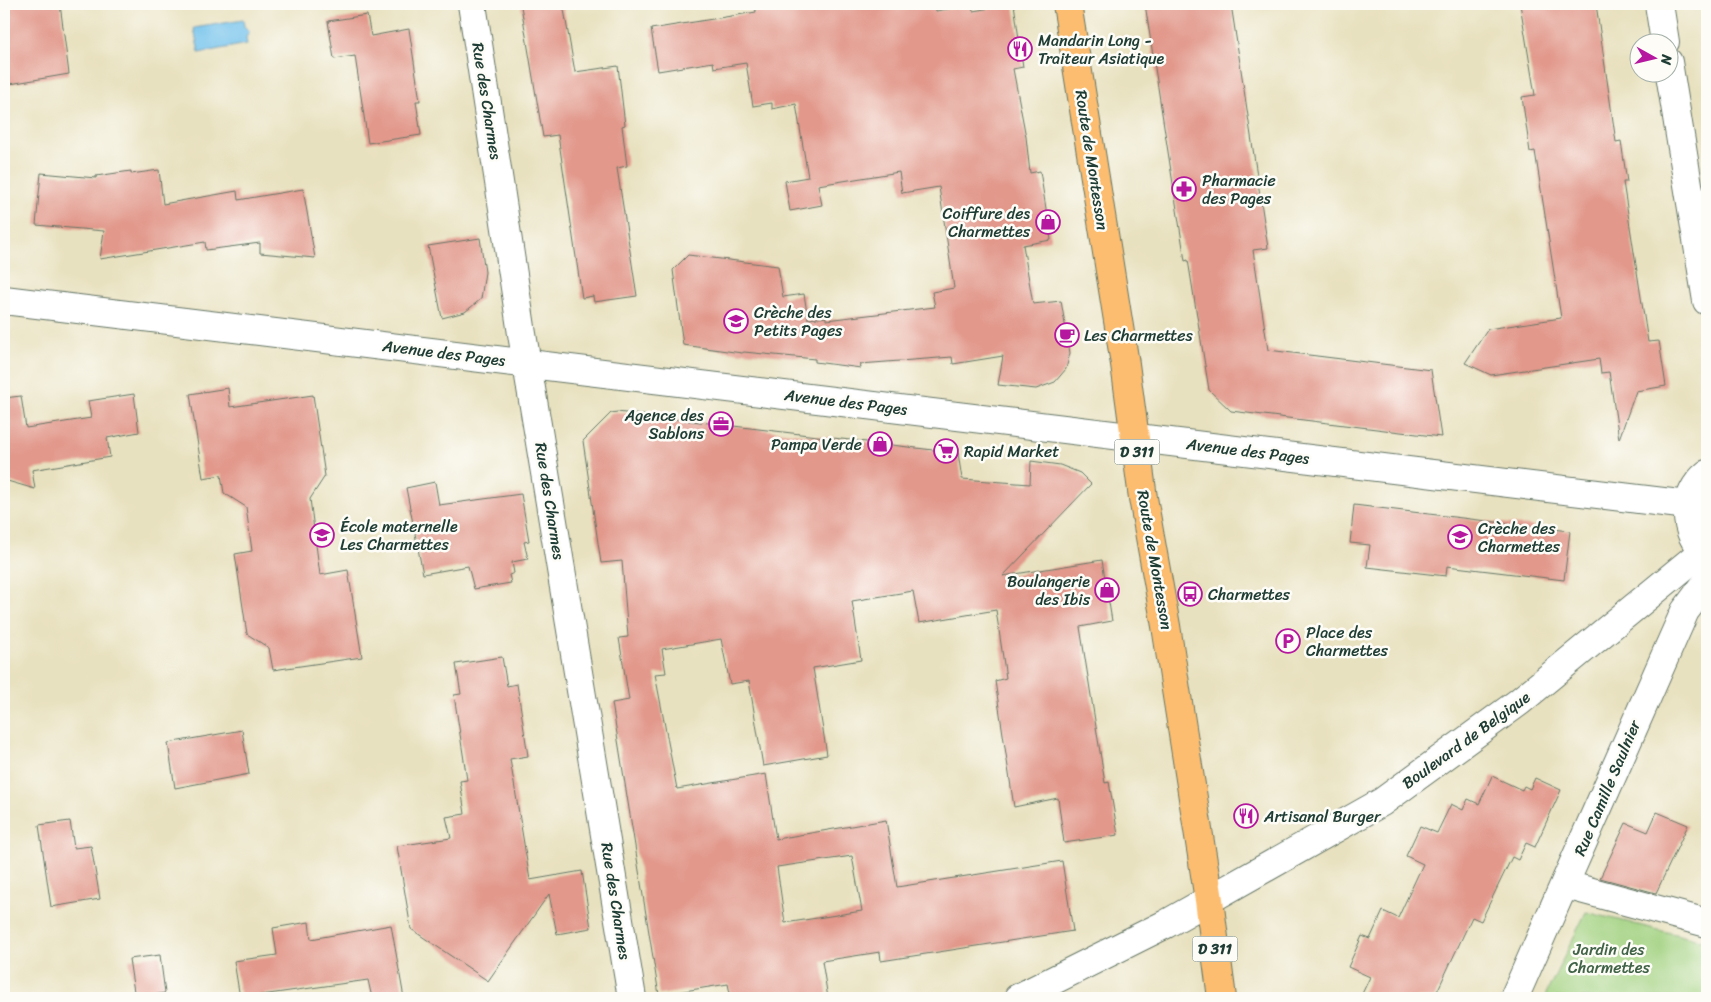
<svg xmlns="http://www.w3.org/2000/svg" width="1711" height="1002" font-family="Sriracha,sans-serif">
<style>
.green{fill:#a1d180;stroke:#60875a}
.water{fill:#70c1ec;stroke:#487f90}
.building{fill:#e2988b;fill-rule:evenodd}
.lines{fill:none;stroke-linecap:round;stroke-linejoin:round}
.minor-casing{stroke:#657665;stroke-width:30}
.primary-casing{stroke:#657665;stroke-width:30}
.minor{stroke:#fff;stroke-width:28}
.primary{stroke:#fcbd6f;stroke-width:28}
.labels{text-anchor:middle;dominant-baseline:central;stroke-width:5;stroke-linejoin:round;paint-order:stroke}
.shield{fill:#fdfcf7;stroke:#62766e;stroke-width:1}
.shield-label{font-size:15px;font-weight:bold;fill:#1f3d34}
.poi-label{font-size:16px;fill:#1f3d34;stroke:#fdfcf7;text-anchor:start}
.street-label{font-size:16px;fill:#1f3d34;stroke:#fdfcf7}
.park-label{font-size:16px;fill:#406247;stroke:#fdfcf7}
</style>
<rect width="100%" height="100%" fill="#fdfcf7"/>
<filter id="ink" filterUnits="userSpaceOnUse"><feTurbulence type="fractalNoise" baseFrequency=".02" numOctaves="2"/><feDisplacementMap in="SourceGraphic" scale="10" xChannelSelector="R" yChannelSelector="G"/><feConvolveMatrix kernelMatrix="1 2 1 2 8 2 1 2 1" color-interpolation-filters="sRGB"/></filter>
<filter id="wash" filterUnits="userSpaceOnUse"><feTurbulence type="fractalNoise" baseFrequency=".0096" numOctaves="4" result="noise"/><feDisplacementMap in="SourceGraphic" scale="20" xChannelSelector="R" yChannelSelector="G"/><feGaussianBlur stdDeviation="1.12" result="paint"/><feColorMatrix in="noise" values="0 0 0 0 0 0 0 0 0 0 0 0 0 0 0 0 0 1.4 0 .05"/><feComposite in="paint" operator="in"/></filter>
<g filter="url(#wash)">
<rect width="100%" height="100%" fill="#e8e1bf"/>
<polygon class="green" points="1586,912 1707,942 1707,998 1544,998"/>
<polygon class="water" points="243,20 244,26 249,31 246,38 247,44 199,53 194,28"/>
<g id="blocks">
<g class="building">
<polygon points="4,4 60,4 69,74 4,85"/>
<polygon points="537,4 563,4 575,72 618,66 625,125 622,126 627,166 617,168 637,296 594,302 593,296 582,298 558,135 543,137 521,6"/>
<polygon points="755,4 935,4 936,11 972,5 973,11 1014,4 1023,67 1013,69 1026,137 1030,173 1040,171 1051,240 1023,245 1033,304 1061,301 1070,353 1066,369 1055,382 1036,389 998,385 1003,356 953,364 952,357 860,364 861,368 815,362 815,359 744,352 742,353 683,345 673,270 688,255 778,266 783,297 804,294 808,319 826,317 826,320 935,307 932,292 954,288 939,187 902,193 899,172 818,185 822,205 790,211 785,181 808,177 796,104 772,109 772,103 753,106 746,63 714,68 713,62 658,71 651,29 756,12"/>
<polygon points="1145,4 1231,4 1268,248 1253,250 1268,350 1431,370 1441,437 1231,411 1209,390 1188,260 1185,261"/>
<polygon points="1520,4 1596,4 1616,142 1621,141 1627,182 1623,182 1648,342 1659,341 1666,386 1636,391 1619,439 1609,372 1601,373 1599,359 1491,375 1465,363 1488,329 1561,318 1535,151 1530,152 1522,97 1535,95"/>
<polygon points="367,15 371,36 409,29 420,101 416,101 421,135 368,143 355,56 334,59 328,21"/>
<polygon points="159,170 163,204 237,191 238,200 303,189 315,258 260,253 260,243 206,250 205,242 100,259 104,231 36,225 41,173 96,178 96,176 131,171 131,174"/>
<polygon points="480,238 485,272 481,299 465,312 442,318 428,246"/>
<polygon points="228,388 230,407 313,395 325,476 310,499 320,575 348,570 362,657 273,670 269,648 247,634 235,554 252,551 246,507 224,493 221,475 203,478 190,394"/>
<polygon points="134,394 139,432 107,438 110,457 32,470 35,489 4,480 4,398 21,396 26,428 91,418 88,401"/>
<path d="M617,412L958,453L962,479L1030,484L1031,461L1060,465L1080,473L1091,484L1003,576L1102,560L1112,621L1080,627L1105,783L1109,782L1118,835L1064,843L1058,798L1014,807L995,681L1006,678L996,610L919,623L913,591L852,601L861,660L813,668L827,755L763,766L749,681L730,684L721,639L662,649L666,673L655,674L677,789L766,774L776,839L886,820L897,887L1062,861L1073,931L881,961L880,952L822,961L828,998H731L728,984L659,995L612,703L629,700L619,638L628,637L622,561L601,563L583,441L611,413ZM852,856L862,911L785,923L777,867Z"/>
<polygon points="435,482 439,505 521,494 529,541 524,542 528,559 512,562 514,573 509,575 511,583 474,589 468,566 423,574 406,488"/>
<polygon points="1354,505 1570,531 1564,580 1447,566 1446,576 1367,567 1370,545 1350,543"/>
<polygon points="502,657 507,686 517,684 528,756 510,759 530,880 582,871 591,928 557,934 549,894 488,981 411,929 397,846 451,838 446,817 465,814 460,781 467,780 454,695 461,694 456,664"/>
<polygon points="242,730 249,774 175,788 168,743"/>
<polygon points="1492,776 1522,790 1524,786 1530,789 1535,778 1561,790 1535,847 1526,843 1518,860 1512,857 1481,921 1472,917 1434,998 1360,998 1370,977 1348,967 1362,936 1370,939 1383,911 1398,918 1423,864 1406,856 1420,826 1437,833 1451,804 1463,810 1468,799 1479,804"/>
<polygon points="1657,812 1688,825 1656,893 1600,878 1626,823 1648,832"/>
<polygon points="70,821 74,848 91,846 100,899 51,907 39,825"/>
<polygon points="309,922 311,939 391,925 404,998 372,998 368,980 240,998 234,961 277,955 273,928"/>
<polygon points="160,955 165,993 135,998 129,959"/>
</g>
</g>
</g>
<g filter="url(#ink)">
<use href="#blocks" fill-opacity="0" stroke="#657665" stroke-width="1"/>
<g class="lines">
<g class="minor-casing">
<g id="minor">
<polyline points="472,4 522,334 632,998"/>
<polyline points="1659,4 1665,42"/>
<polyline points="1668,62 1707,301"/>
<polyline points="4,300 1688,505"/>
<path d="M1707,474C1682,494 1681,533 1707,554"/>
<polyline points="1566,885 1707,923"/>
<polyline points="1018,998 1166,924 1382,802 1519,702 1703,551"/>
<polyline points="1514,998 1685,611 1707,582"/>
</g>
</g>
<g class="primary-casing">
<polyline id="primary" points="1067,4 1125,364 1143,498 1166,626 1209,900 1222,998"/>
</g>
<use href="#minor" class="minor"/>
<use href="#primary" class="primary"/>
</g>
</g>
<defs>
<g id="restaurant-ring" transform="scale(1.25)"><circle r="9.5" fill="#fdfcf7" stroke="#b5179e" stroke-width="1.5"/><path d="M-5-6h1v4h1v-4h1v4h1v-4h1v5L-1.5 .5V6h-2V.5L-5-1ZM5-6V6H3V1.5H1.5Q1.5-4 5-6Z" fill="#b5179e"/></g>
<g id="pharmacy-ring" transform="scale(1.25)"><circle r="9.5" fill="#fdfcf7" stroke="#b5179e" stroke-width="1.5"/><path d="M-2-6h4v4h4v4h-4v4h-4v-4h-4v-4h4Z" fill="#b5179e"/></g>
<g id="shop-ring" transform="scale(1.25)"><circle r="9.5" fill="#fdfcf7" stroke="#b5179e" stroke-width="1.5"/><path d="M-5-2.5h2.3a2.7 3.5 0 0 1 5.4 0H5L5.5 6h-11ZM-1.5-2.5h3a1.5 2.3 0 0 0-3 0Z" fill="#b5179e"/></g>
<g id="school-ring" transform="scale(1.25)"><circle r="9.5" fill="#fdfcf7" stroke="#b5179e" stroke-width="1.5"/><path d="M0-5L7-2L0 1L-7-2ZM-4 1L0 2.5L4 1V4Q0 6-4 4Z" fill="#b5179e"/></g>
<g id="cafe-ring" transform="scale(1.25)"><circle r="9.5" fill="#fdfcf7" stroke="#b5179e" stroke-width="1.5"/><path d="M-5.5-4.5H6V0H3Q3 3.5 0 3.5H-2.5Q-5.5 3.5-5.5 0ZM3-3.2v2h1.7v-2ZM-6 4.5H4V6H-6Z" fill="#b5179e"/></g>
<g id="office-ring" transform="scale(1.25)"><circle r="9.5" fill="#fdfcf7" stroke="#b5179e" stroke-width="1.5"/><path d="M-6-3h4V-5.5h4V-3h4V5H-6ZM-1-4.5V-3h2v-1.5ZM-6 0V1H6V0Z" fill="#b5179e"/></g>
<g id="supermarket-ring" transform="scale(1.25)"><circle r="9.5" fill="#fdfcf7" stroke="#b5179e" stroke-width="1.5"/><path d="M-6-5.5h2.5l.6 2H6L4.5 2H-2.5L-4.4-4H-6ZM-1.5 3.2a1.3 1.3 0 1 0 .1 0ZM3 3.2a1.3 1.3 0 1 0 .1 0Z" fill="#b5179e"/></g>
<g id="bus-ring" transform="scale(1.25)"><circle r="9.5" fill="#fdfcf7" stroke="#b5179e" stroke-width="1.5"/><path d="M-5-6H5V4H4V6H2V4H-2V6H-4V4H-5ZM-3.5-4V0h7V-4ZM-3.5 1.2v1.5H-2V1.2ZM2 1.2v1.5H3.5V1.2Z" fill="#b5179e"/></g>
<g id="parking-ring" transform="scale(1.25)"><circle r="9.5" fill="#fdfcf7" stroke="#b5179e" stroke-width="1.5"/><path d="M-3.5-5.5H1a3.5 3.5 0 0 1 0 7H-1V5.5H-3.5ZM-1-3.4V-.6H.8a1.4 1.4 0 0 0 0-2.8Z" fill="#b5179e"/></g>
</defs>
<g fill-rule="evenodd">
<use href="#restaurant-ring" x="1020" y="49"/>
<use href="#pharmacy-ring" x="1184" y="189"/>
<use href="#shop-ring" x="1048" y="222"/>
<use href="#school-ring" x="736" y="321"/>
<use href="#cafe-ring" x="1067" y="335"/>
<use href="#office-ring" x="721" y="424"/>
<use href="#shop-ring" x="880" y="444"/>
<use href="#supermarket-ring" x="946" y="451"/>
<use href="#school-ring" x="322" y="535"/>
<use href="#school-ring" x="1460" y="537"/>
<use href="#shop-ring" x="1107" y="590"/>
<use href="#bus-ring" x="1190" y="594"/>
<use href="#parking-ring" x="1288" y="641"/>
<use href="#restaurant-ring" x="1246" y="816"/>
</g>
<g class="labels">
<g class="shield">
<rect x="1114.5" y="439.5" width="45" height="25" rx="4"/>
<rect x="1192.5" y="936.5" width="45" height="25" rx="4"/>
</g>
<g class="shield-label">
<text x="1137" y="452">D 311</text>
<text x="1215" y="949">D 311</text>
</g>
<g class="poi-label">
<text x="1038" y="40">Mandarin Long -<tspan x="1038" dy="18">Traiteur Asiatique</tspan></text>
<text x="1202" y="180">Pharmacie<tspan x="1202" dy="18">des Pages</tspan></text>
<text x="1030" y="213" text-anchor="end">Coiffure des<tspan x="1030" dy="18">Charmettes</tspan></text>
<text x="754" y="312">Crèche des<tspan x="754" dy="18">Petits Pages</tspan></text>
<text x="1084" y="335">Les Charmettes</text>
<text x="704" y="415" text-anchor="end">Agence des<tspan x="704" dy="18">Sablons</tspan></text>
<text x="862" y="444" text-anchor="end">Pampa Verde</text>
<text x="964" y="451">Rapid Market</text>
<text x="340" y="526">École maternelle<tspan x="340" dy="18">Les Charmettes</tspan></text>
<text x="1478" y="528">Crèche des<tspan x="1478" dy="18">Charmettes</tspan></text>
<text x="1090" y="581" text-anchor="end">Boulangerie<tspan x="1090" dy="18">des Ibis</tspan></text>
<text x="1208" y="594">Charmettes</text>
<text x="1306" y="632">Place des<tspan x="1306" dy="18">Charmettes</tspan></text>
<text x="1264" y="816">Artisanal Burger</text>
</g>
<g class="street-label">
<text transform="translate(487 101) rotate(81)">Rue des Charmes</text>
<text transform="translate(1092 160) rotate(81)">Route de Montesson</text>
<text transform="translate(444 353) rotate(7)">Avenue des Pages</text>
<text transform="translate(846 402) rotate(7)">Avenue des Pages</text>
<text transform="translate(1248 451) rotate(7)">Avenue des Pages</text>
<text transform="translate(550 501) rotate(81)">Rue des Charmes</text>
<text transform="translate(1155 560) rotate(80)">Route de Montesson</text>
<text transform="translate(1466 740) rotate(-36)">Boulevard de Belgique</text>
<text transform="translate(1607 788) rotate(-67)">Rue Camille Saulnier</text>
<text transform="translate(616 901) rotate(81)">Rue des Charmes</text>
</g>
<g class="park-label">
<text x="1609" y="949">Jardin des<tspan x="1609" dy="18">Charmettes</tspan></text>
</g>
</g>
<rect width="1711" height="1002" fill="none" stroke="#fdfcf7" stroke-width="20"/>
<g transform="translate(1654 58) rotate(98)"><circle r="24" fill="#fdfcf7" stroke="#a4b0a9"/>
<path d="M0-4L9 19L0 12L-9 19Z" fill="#b5179e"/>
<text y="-8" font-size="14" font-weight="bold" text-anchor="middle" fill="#1f3d34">N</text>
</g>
</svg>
